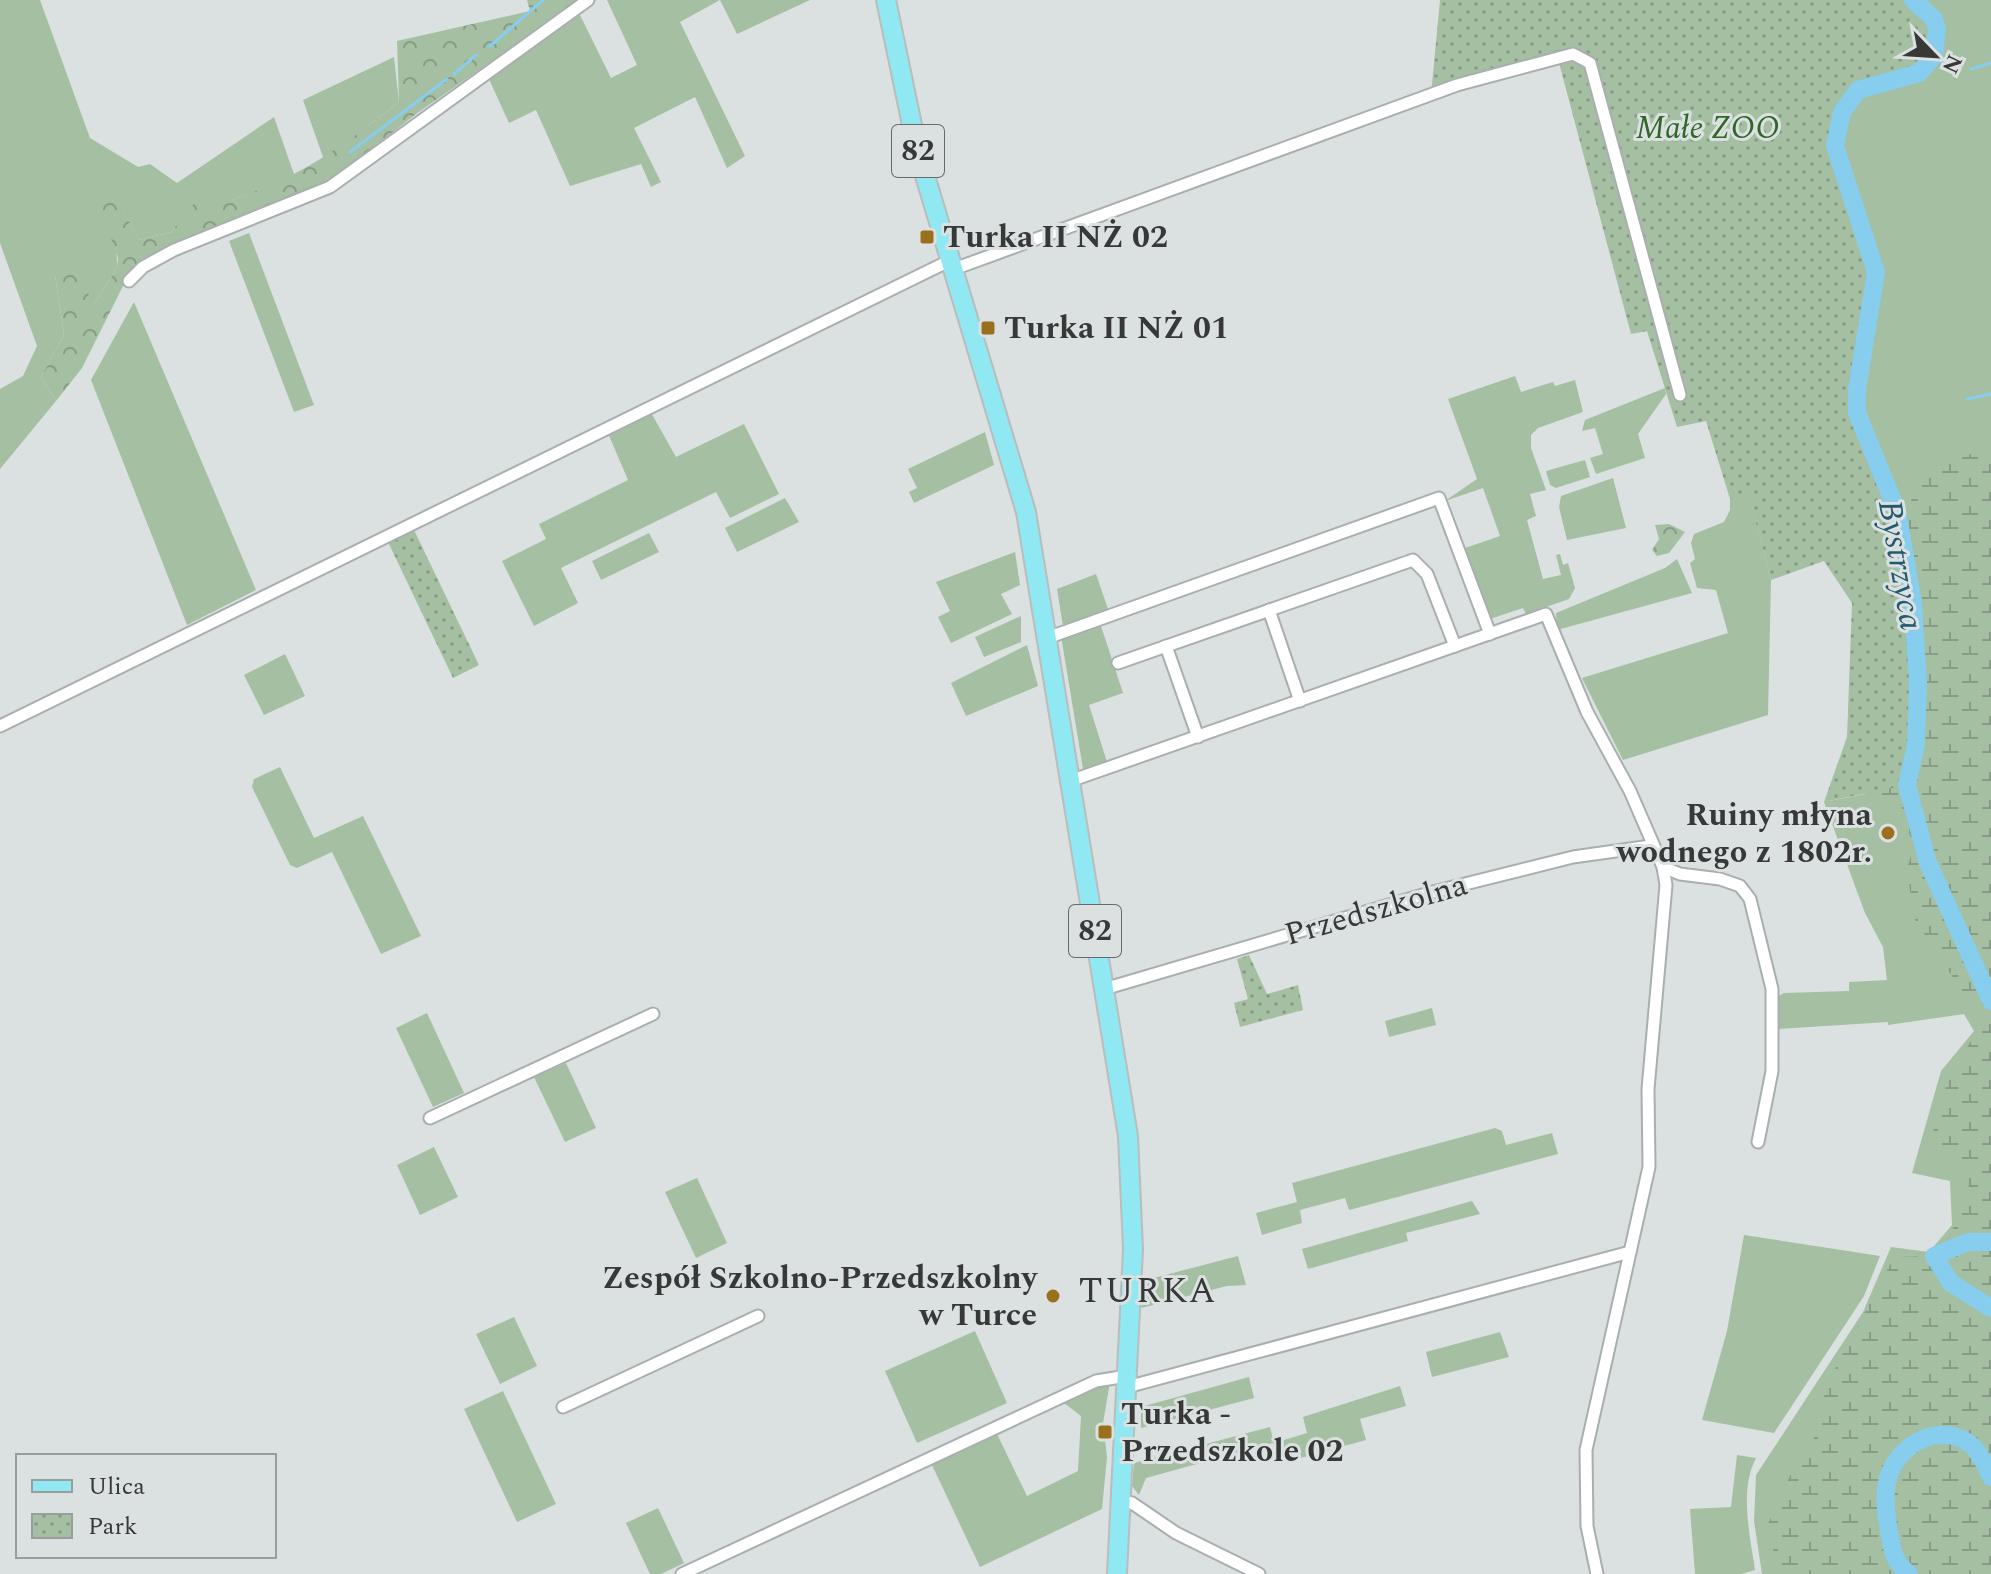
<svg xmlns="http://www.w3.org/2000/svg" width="1991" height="1574" font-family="Spectral,serif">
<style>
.grass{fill:#a5bfa2}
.forest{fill:url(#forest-crowns)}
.wetland{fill:url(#wetland-marsh)}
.park{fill:url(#park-dots)}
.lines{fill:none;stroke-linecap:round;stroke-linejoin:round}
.stream{stroke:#87cded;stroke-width:3}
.river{stroke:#87cded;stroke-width:18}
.minor-casing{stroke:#a9afae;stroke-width:15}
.primary-casing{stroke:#bbbcbc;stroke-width:22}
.minor{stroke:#fff;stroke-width:11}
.primary{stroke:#8fe8f2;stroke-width:18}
.poi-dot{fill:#9c6f1f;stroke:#dbe1e0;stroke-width:3}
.labels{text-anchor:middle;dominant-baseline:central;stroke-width:6;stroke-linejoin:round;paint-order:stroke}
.shield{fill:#dbe1e0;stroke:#686b6b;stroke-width:2}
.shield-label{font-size:30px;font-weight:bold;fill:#373939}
.park-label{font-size:32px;font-style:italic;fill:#2e6727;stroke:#dbe1e0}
.poi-label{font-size:32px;font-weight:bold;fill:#373939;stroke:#dbe1e0;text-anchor:start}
.street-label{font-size:32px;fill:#373939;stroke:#dbe1e0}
.water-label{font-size:34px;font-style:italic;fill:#235a70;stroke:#dbe1e0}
.quarter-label{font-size:36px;letter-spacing:2px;fill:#373939;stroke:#dbe1e0}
</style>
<defs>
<pattern id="forest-crowns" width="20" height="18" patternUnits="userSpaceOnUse" patternTransform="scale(2)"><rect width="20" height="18" fill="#a5bfa2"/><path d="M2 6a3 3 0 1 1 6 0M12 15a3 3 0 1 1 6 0" fill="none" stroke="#879c85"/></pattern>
<pattern id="wetland-marsh" width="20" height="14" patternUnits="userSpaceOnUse" patternTransform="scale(2)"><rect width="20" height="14" fill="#a5bfa2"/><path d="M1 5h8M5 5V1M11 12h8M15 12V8" fill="none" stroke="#879c85"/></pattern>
<pattern id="park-dots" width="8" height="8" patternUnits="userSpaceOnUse" patternTransform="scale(2)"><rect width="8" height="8" fill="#a5bfa2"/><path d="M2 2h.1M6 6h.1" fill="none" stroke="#879c85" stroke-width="1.8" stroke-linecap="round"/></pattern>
</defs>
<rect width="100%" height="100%" fill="#dbe1e0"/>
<g class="grass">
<polygon points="0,0 40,0 90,138 138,167 150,164 177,183 274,117 295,177 213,207 195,203 171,232 139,240 106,179 118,266 93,306 55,275 64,335 41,377 56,401 0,469 0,389 23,376 37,346 0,243"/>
<polygon points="607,0 810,0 737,34 720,0 680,22 745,156 727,168 695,97 634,128 661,182 651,187 641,164 570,186 536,110 509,123 488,77 580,15 611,78 637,65"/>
<polygon points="1913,0 1991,0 1991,1574 1762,1574 1754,1521 1756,1475 1863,1312 1891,1247 1929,1252 1952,1225 1950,1181 1912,1173 1941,1071 1974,1031 1964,1014 1888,1025 1888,1022 1777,1029 1777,997 1784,993 1849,991 1849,982 1887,980 1883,947 1865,913 1824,802 1865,794 1897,511 1857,413 1857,390 1876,272 1835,146 1842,112 1858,90 1911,76 1934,19"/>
<polygon points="394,57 399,102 324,160 303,100"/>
<polygon points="249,233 314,405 294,412 229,241"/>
<polygon points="134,302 256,590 187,625 91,380"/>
<polygon points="1515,376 1521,392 1553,382 1555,386 1575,380 1583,412 1538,428 1531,435 1531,448 1546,490 1530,494 1536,516 1527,520 1543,579 1561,575 1556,555 1560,554 1563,565 1568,563 1575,588 1569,599 1526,614 1523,608 1490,619 1462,549 1500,536 1483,488 1445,501 1477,479 1448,399"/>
<polygon points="1665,388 1666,394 1638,434 1645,458 1596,474 1590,458 1603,454 1595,428 1582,431 1585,420"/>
<polygon points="649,409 676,457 744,424 779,494 730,518 716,492 561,568 578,603 534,626 502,561 546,539 539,524 628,480 607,431"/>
<polygon points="985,432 994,465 914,503 909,492 917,488 908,469"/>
<polygon points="1585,460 1590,477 1556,488 1550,485 1546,471"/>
<polygon points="1613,478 1626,528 1567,540 1559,507 1561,496"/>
<polygon points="1738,495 1749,495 1771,580 1768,715 1623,760 1582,678 1728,633 1716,590 1697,588 1690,563 1695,559 1691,543 1694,534 1724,522 1730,510 1730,499"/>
<polygon points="785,498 799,522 737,552 725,528"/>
<polygon points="649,533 659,552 601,580 592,561"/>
<polygon points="1015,552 1020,585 1001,594 1012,614 951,643 938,617 950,611 936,582"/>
<polygon points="1677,559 1692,593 1557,630 1556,613 1665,568"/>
<polygon points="1096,574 1108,609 1063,626 1057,589"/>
<polygon points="1021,616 1021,642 984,657 975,637"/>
<polygon points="1100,623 1123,693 1089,705 1107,762 1083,769 1061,636"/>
<polygon points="1027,645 1038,686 966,716 951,683"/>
<polygon points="285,654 305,696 264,715 244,675"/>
<polygon points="280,767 314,838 363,816 421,936 381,954 332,852 297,868 290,865 252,787 254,779"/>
<polygon points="1432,1008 1436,1025 1389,1037 1385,1021"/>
<polygon points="427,1013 464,1093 433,1107 396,1028"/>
<polygon points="566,1063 596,1128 565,1142 534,1077"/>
<polygon points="1495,1128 1502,1131 1506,1145 1552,1133 1558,1154 1349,1210 1345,1198 1300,1210 1302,1223 1262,1235 1256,1213 1297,1202 1292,1183"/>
<polygon points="434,1147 458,1197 420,1215 397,1165"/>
<polygon points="697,1178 727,1243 696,1258 665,1192"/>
<polygon points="1472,1201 1480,1214 1406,1233 1408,1241 1308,1269 1302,1249"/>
<polygon points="1744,1235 1880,1256 1864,1296 1774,1433 1702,1420 1727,1331"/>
<polygon points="1238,1256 1246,1285 1227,1286 1141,1308 1146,1280"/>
<polygon points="514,1317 537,1366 500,1384 476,1334"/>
<polygon points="975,1331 1007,1403 917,1443 885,1371"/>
<polygon points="1500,1332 1509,1357 1432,1377 1426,1352"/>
<polygon points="1249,1377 1254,1398 1141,1428 1141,1407"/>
<polygon points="1110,1382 1103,1423 1107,1457 1102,1509 980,1567 932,1465 997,1434 1027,1496 1078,1471 1081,1416 1064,1403"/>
<polygon points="1400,1386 1406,1406 1360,1419 1366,1440 1279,1464 1273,1443 1146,1478 1139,1495 1132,1486 1134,1463 1270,1427 1274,1443 1307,1433 1303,1417"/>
<polygon points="503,1391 556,1504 517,1522 464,1409"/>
<path d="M1737,1455L1756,1458C1739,1490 1750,1535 1755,1570L1741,1574H1695L1690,1509L1731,1507Z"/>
<polygon points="658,1508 684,1563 661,1574 650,1574 626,1523"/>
</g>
<g class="forest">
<path d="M527,0H579L416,114L331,181L128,276L82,368L56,401L41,377L64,335L55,275L73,252L93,306L118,266V258L97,200L106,178L139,240L171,232L195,202C217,207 232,200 253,192C312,170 350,140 399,102L397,41L530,11Z"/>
<polygon points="1669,524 1685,532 1669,553 1657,556 1652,550 1659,539 1655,525"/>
</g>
<polygon class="wetland" points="1988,447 1991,454 1991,1574 1778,1574 1768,1524 1790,1476 1814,1438 1827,1384 1894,1257 1934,1256 1955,1225 1969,1186 1932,1135 1948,1080 1982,1022 1914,918 1907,869 1914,845 1897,805 1865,794 1918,683 1913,603 1905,551 1914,477"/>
<g class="park">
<path d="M1440,0H1913C1938,20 1943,40 1926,68C1902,83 1860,79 1846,105C1814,161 1866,217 1876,271C1884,315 1848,369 1857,414C1864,447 1886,477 1896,509C1921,584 1925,709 1907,785L1824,802L1847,737L1852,603L1824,561L1771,580L1749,496L1730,499L1706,421L1677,427L1647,331L1631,334L1558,59L1431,95Z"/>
<polygon points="414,530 479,665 453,678 388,542"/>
<polygon points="1249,955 1267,994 1298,985 1303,1010 1240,1027 1234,1003 1248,999 1237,959"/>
</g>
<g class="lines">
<g class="stream">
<polyline points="489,47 543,0"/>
<polyline points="1934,56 1956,73"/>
<polyline points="1971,69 1991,63"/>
<polyline points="454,74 476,55"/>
<polyline points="350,152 447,79"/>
<polyline points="1967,399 1991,394"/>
</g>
<g class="river">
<polyline points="1913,0 1934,19 1937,29 1934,56 1919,73 1858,90 1842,112 1835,146 1876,272 1857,390 1857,413 1897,511 1913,603 1918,683 1916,745 1907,785 1928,863 1991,1001"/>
<polyline points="1991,1242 1968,1242 1934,1256 1951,1283 1991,1308"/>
<path d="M1909,1574C1893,1562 1892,1549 1889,1531C1886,1515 1884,1498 1887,1482C1894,1449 1934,1421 1967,1442C1979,1449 1985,1465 1991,1477"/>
</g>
<g class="minor-casing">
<g id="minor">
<polyline points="954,269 1457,85 1573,54 1590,63 1680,395"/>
<polyline points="129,281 143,267 174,250 330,187 588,0"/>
<polyline points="1269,610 1300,701"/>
<polyline points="1047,638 1439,498 1490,634"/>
<polyline points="1166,646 1198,737"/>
<polyline points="1118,663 1413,560 1427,574 1455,646"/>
<polyline points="0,726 951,260"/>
<polyline points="1070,781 1546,614 1587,712 1630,791 1663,867 1666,885 1648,1089 1649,1167 1586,1450 1587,1526 1597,1574"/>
<polyline points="1663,867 1680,874 1720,879 1740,886 1750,899 1772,989 1772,1071 1758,1142"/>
<polyline points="1104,989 1433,892 1573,857 1651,846"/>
<polyline points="430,1118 653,1014"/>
<polyline points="1127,1387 1630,1252"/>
<polyline points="563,1407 758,1316"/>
<polyline points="1121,1501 1132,1503 1176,1533 1259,1574"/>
<polyline points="682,1574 1096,1381 1127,1376"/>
</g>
</g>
<g class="primary-casing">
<polyline id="primary" points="886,0 917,149 1026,512 1128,1136 1133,1249 1117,1574"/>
</g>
<use href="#minor" class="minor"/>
<use href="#primary" class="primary"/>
</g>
<g class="poi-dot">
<rect x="919" y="229" width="16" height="16" rx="4"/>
<rect x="980" y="320" width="16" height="16" rx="4"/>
<circle cx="1888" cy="833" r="8"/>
<circle cx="1053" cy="1296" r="8"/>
<rect x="1097" y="1424" width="16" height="16" rx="4"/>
</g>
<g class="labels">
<g class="shield">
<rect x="892" y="125" width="52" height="52" rx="6"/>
<rect x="1069" y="905" width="52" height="52" rx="6"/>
</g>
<g class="shield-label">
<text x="918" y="151">82</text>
<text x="1095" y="931">82</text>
</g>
<g class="park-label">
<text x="1708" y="128">Małe ZOO</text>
</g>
<g class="poi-label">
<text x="943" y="237">Turka II NŻ 02</text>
<text x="1004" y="328">Turka II NŻ 01</text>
<text x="1872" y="815" text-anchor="end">Ruiny młyna<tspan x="1872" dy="37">wodnego z 1802r.</tspan></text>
<text x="1037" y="1278" text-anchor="end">Zespół Szkolno-Przedszkolny<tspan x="1037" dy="37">w Turce</tspan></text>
<text x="1121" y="1414">Turka -<tspan x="1121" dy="37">Przedszkole 02</tspan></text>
</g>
<g class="street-label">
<text transform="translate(1376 910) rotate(-16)">Przedszkolna</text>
</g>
<g class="water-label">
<text transform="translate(1900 565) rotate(80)">Bystrzyca</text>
</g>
<g class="quarter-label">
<text x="1148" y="1291">TURKA</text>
</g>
</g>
<rect x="16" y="1454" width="260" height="104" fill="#dbe1e0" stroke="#999e9d" stroke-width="2"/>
<rect x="32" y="1480" width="40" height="12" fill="#8fe8f2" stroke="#999e9d" stroke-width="2"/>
<text x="88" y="1494" font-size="24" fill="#373939">Ulica</text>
<rect x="32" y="1514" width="40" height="24" fill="url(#park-dots)" stroke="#999e9d" stroke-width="2"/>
<text x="88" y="1534" font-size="24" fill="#373939">Park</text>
<g transform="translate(1935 56) rotate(115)" stroke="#dbe1e0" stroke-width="6" paint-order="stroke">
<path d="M0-6L14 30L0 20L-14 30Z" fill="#373939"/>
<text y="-12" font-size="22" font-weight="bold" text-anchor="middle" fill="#373939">N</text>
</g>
</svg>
